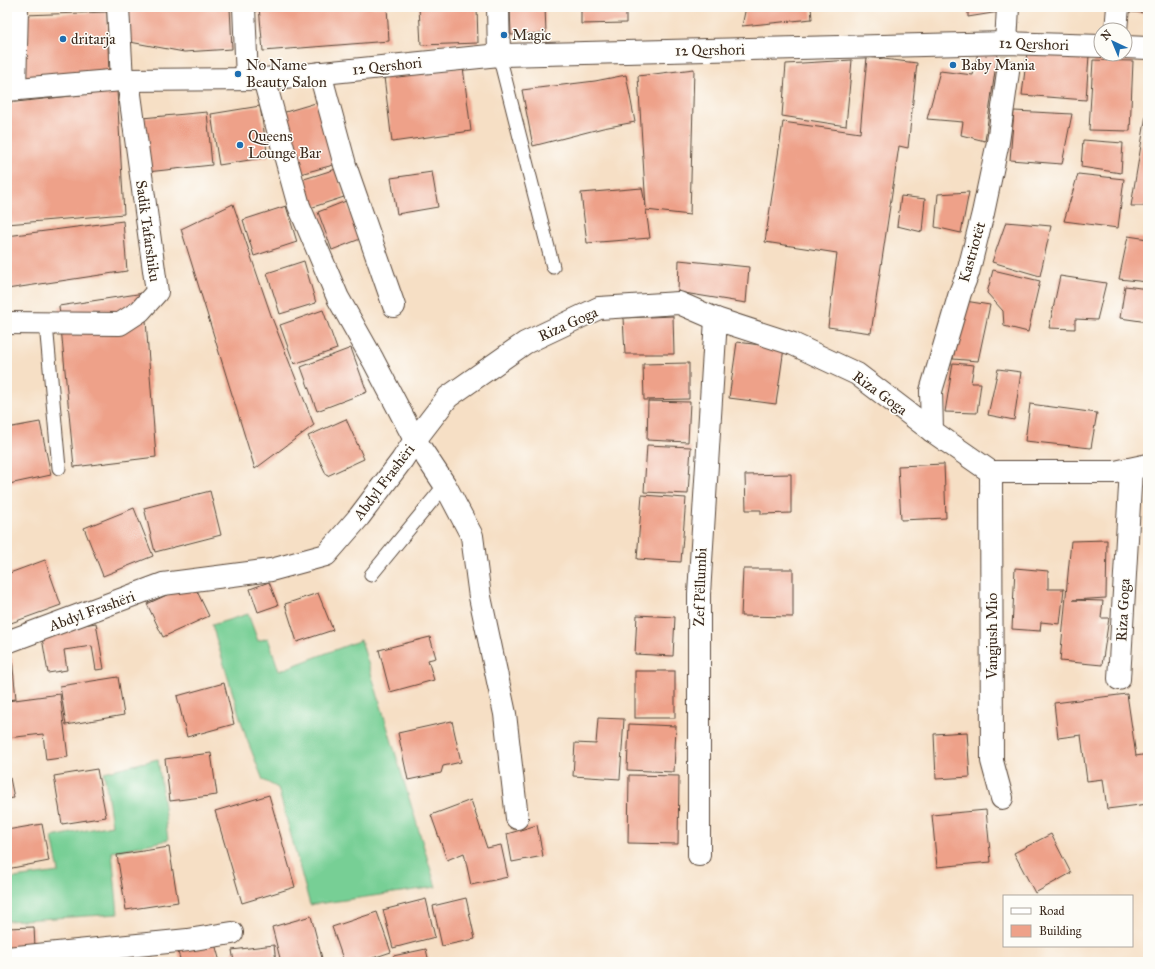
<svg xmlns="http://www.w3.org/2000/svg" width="1155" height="969" font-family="'IM FELL Great Primer',serif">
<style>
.grass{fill:#77cf95;stroke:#597c5a}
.building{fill:#eea189}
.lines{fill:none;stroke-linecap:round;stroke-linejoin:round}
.service-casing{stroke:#574537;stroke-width:15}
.minor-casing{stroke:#574537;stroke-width:24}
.tertiary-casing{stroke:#574537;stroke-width:24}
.service{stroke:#fff;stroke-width:13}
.minor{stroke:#fff;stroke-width:22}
.tertiary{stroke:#fff;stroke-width:22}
.poi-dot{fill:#1f6fb2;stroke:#fdfcf7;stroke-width:1.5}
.labels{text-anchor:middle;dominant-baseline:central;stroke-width:3;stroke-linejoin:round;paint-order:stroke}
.poi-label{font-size:15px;fill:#3b2a1e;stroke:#fdfcf7;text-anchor:start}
.street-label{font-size:15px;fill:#3b2a1e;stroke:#fdfcf7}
</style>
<rect width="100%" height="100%" fill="#fdfcf7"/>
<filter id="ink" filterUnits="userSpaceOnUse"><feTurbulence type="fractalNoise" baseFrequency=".025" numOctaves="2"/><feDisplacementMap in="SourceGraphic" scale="8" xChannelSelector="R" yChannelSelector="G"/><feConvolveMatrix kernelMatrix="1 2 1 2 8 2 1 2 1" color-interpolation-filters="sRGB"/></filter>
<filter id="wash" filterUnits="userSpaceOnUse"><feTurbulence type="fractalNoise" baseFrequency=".012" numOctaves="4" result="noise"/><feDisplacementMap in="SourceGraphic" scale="16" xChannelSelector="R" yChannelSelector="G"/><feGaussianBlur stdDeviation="0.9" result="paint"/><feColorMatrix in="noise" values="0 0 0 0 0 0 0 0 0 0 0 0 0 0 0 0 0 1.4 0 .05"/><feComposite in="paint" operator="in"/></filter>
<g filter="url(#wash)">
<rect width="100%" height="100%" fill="#f6dfc5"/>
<g class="grass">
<polygon points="248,614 258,641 268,638 279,671 361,640 436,887 310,905 278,788 263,780 246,737 212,625"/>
<polygon points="158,759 168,840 112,852 118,914 7,921 7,879 59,872 52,837 112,825 104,772"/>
</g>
<g id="blocks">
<g class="building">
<polygon points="172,7 230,7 232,49 184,52 130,42 128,10"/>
<polygon points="259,7 387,7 389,41 263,51"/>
<polygon points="419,7 477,7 478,43 421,45"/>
<polygon points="510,7 545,7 546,33 511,35"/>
<polygon points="581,7 626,7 626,23 581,24"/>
<polygon points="746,7 811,7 812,19 742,26"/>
<polygon points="968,7 999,7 999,12 968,17"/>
<polygon points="1128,7 1148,7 1148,13 1128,12"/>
<polygon points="107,12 109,75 25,78 25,15"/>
<polygon points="998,50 985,141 961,135 963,122 927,119 940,71 973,75 978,52"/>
<polygon points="1027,53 1089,55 1086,100 1022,95"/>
<polygon points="867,57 917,63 908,148 899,146 871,333 828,327 837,253 765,242 783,122 860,133"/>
<polygon points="852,60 846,126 782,116 786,64"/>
<polygon points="1093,60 1133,61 1130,131 1089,130"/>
<polygon points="463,67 471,131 392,142 384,77"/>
<polygon points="694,69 690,215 646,210 650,238 587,243 581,193 642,188 646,208 638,76"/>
<polygon points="626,75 635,122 603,128 533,146 522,90 595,81"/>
<polygon points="117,91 124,214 7,224 7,103"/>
<polygon points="319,102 337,164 300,174 282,113"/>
<polygon points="260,106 268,157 219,165 211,114"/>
<polygon points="1147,109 1148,206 1131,206"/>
<polygon points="1014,111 1072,114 1062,164 1010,160"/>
<polygon points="207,112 212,165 147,172 142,118"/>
<polygon points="1083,140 1123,143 1121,173 1081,167"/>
<polygon points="336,169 344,197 310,208 301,180"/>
<polygon points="432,172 438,207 397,214 391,178"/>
<polygon points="1078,174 1124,179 1118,228 1064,221"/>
<polygon points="969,192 961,233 935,227 938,194"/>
<polygon points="901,196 925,199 922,232 897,226"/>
<polygon points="346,201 360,239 332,250 318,212"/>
<polygon points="233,204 272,318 314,425 255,469 181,229"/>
<polygon points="286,206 297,242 254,256 243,220"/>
<polygon points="123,221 127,271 7,289 7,236"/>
<polygon points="1006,222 1051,226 1040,276 992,262"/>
<polygon points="1128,236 1148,239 1148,282 1119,279"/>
<polygon points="679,260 749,267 746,303 678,292"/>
<polygon points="304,261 316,303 280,314 267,273"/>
<polygon points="993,270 1040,281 1028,332 1004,326 1003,311 987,293"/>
<polygon points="1060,276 1106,283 1097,320 1075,319 1075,329 1049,328"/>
<polygon points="1125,286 1148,289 1148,322 1120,318"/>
<polygon points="144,293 156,457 74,467 59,306"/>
<polygon points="965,301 990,305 978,361 953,359"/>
<polygon points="323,310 337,349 294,364 280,325"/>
<polygon points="673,316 674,354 625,354 623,318"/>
<polygon points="737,342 784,348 776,404 729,398"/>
<polygon points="351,348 367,392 317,411 301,367"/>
<polygon points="689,363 689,399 644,400 643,364"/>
<polygon points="953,363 974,365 971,383 981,383 977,413 945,412"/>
<polygon points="998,369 1021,372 1014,420 988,415"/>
<polygon points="648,401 690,402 688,442 647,440"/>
<polygon points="1030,404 1097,413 1091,448 1025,441"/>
<polygon points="346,419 364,459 327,476 308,436"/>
<polygon points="40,422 51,475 9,484 7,476 7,428"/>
<polygon points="647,445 691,447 688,494 644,492"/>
<polygon points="944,464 946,518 901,520 898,466"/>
<polygon points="791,474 791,513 761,514 761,510 746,510 745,475"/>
<polygon points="210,491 221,535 155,552 144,508"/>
<polygon points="642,495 686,498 681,562 637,559"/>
<polygon points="134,508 153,556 103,576 84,528"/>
<polygon points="1107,540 1106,598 1073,600 1103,601 1101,618 1109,618 1102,665 1060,661 1071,541"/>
<polygon points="45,560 61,605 11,623 7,613 7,574"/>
<polygon points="1015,568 1048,571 1048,589 1064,589 1060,624 1041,622 1040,631 1012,629"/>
<polygon points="743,569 793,569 793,617 741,616"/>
<polygon points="269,582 278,605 258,612 250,589"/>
<polygon points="193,583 209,616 163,637 147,604"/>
<polygon points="318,593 333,630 297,642 285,604"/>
<polygon points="637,615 675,617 673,656 635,654"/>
<polygon points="96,623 104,669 96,670 92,646 64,650 67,670 48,673 41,632"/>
<polygon points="430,637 436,658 428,660 434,680 390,692 379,650"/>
<polygon points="7,658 12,658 16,699 7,700"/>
<rect x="635" y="671" width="40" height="47"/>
<polygon points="118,677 124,715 66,725 60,686"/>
<polygon points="224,683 234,724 187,737 177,696"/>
<polygon points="60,694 68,757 46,760 43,734 7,738 7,701"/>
<polygon points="1127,694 1136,756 1148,754 1148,804 1107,809 1103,779 1087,781 1081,735 1058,738 1054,703"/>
<polygon points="598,718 624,719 620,779 573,776 575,743 596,744"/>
<polygon points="452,721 461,762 443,766 441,773 408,780 398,733"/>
<polygon points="629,724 676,726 674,772 627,770"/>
<polygon points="967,732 970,777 936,779 934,734"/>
<polygon points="211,753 217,795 170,801 165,759"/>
<polygon points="97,769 106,817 62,824 54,776"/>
<polygon points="629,775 679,776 678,844 628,843"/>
<polygon points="10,778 14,798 7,799 7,779"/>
<polygon points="269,795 295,887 242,903 215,811"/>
<polygon points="471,800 487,848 501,845 508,877 471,885 464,853 447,860 431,815"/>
<polygon points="986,810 991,862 937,867 932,815"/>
<polygon points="42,824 49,861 7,869 7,830"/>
<polygon points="537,825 543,856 512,862 507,834"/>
<polygon points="1051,834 1071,873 1035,893 1014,853"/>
<polygon points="169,847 178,902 126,910 117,855"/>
<polygon points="466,898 475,939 442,946 433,906"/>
<polygon points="426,899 435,937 393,948 383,910"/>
<polygon points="377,912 391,952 361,962 344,962 332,927"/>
<polygon points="311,916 323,962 281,962 272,927"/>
<polygon points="34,927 35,948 7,949 7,928"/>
<polygon points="214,940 220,962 181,962 177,949"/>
<polygon points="274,945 276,962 234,962 232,950"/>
<polygon points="426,949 429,962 394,962 393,956"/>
</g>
</g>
</g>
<g filter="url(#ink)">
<use href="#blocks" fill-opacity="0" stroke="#574537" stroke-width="1"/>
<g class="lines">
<g class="service-casing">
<g id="service">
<polyline points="499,55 553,267"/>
<polyline points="46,324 59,468"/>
<polyline points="371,575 445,485"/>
</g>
</g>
<g class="minor-casing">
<g id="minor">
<polyline points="118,7 122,80"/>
<polyline points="244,7 247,79"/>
<polyline points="498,7 499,55"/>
<polyline points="1116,30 1118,7"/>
<polyline points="1006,43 1008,7"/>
<polyline points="320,73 345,165 394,306"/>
<polyline points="264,79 299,206 338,298 373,360 415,440 448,397 525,343 599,308 679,303 716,319 793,344 857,374 932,431 991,472 1115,472 1148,465"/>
<polyline points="15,89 17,7"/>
<polyline points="7,323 120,324 140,311 157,292 128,80"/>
<polyline points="932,431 931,391 960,293 968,273 983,213 998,142 1008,72"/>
<polyline points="991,472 992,761 1002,798"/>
<polyline points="7,642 163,584 271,570 326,555 359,517 402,460 415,440 445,485 472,536 480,597 505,714 517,818"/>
<polyline points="1119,679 1131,469"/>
<polyline points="699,855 699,594 716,319"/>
<polyline points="7,958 188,940 232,933"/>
</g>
</g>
<g class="tertiary-casing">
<g id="tertiary">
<polyline points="1125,47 1148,48"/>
<polyline points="7,90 122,80 264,79 499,55 1006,43 1101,46"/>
</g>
</g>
<use href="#service" class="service"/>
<use href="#minor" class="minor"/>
<use href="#tertiary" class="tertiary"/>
</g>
</g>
<g class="poi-dot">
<circle cx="504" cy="35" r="4"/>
<circle cx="63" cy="39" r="4"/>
<circle cx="953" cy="65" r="4"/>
<circle cx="238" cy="74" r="4"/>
<circle cx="240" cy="145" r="4"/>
</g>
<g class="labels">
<g class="poi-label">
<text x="512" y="35">Magic</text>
<text x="71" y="39">dritarja</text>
<text x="246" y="65">No Name<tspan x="246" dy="17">Beauty Salon</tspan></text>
<text x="961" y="65">Baby Mania</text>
<text x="248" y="136">Queens<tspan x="248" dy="17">Lounge Bar</tspan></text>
</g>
<g class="street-label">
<text transform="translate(1034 44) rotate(2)">12 Qershori</text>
<text transform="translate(710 50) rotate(-1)">12 Qershori</text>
<text transform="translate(387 66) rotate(-6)">12 Qershori</text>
<text transform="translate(148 231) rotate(82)">Sadik Tafarshiku</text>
<text transform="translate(972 252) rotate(-74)">Kastriotët</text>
<text transform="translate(568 324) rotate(-24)">Riza Goga</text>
<text transform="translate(880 393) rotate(36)">Riza Goga</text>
<text transform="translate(384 482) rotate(-53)">Abdyl Frashëri</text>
<text transform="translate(700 587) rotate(-88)">Zef Pëllumbi</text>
<text transform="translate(1123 610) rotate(-87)">Riza Goga</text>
<text transform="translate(92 611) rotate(-20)">Abdyl Frashëri</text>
<text transform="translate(992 636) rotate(-90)">Vangjush Mio</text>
</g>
</g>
<rect width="1155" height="969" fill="none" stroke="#fdfcf7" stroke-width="24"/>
<rect x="1003" y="895" width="130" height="52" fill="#fdfcf7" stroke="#afa8a0"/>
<rect x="1011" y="908" width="20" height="6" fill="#ffffff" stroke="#afa8a0"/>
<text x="1039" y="915" font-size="12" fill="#3b2a1e">Road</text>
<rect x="1011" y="925" width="20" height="12" fill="#eea189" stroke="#afa8a0"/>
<text x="1039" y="935" font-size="12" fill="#3b2a1e">Building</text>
<g transform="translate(1113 42) rotate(316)"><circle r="19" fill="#fdfcf7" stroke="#afa8a0"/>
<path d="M0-3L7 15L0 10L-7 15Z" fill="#1f6fb2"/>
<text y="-6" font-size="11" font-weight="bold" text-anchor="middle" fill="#3b2a1e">N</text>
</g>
</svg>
